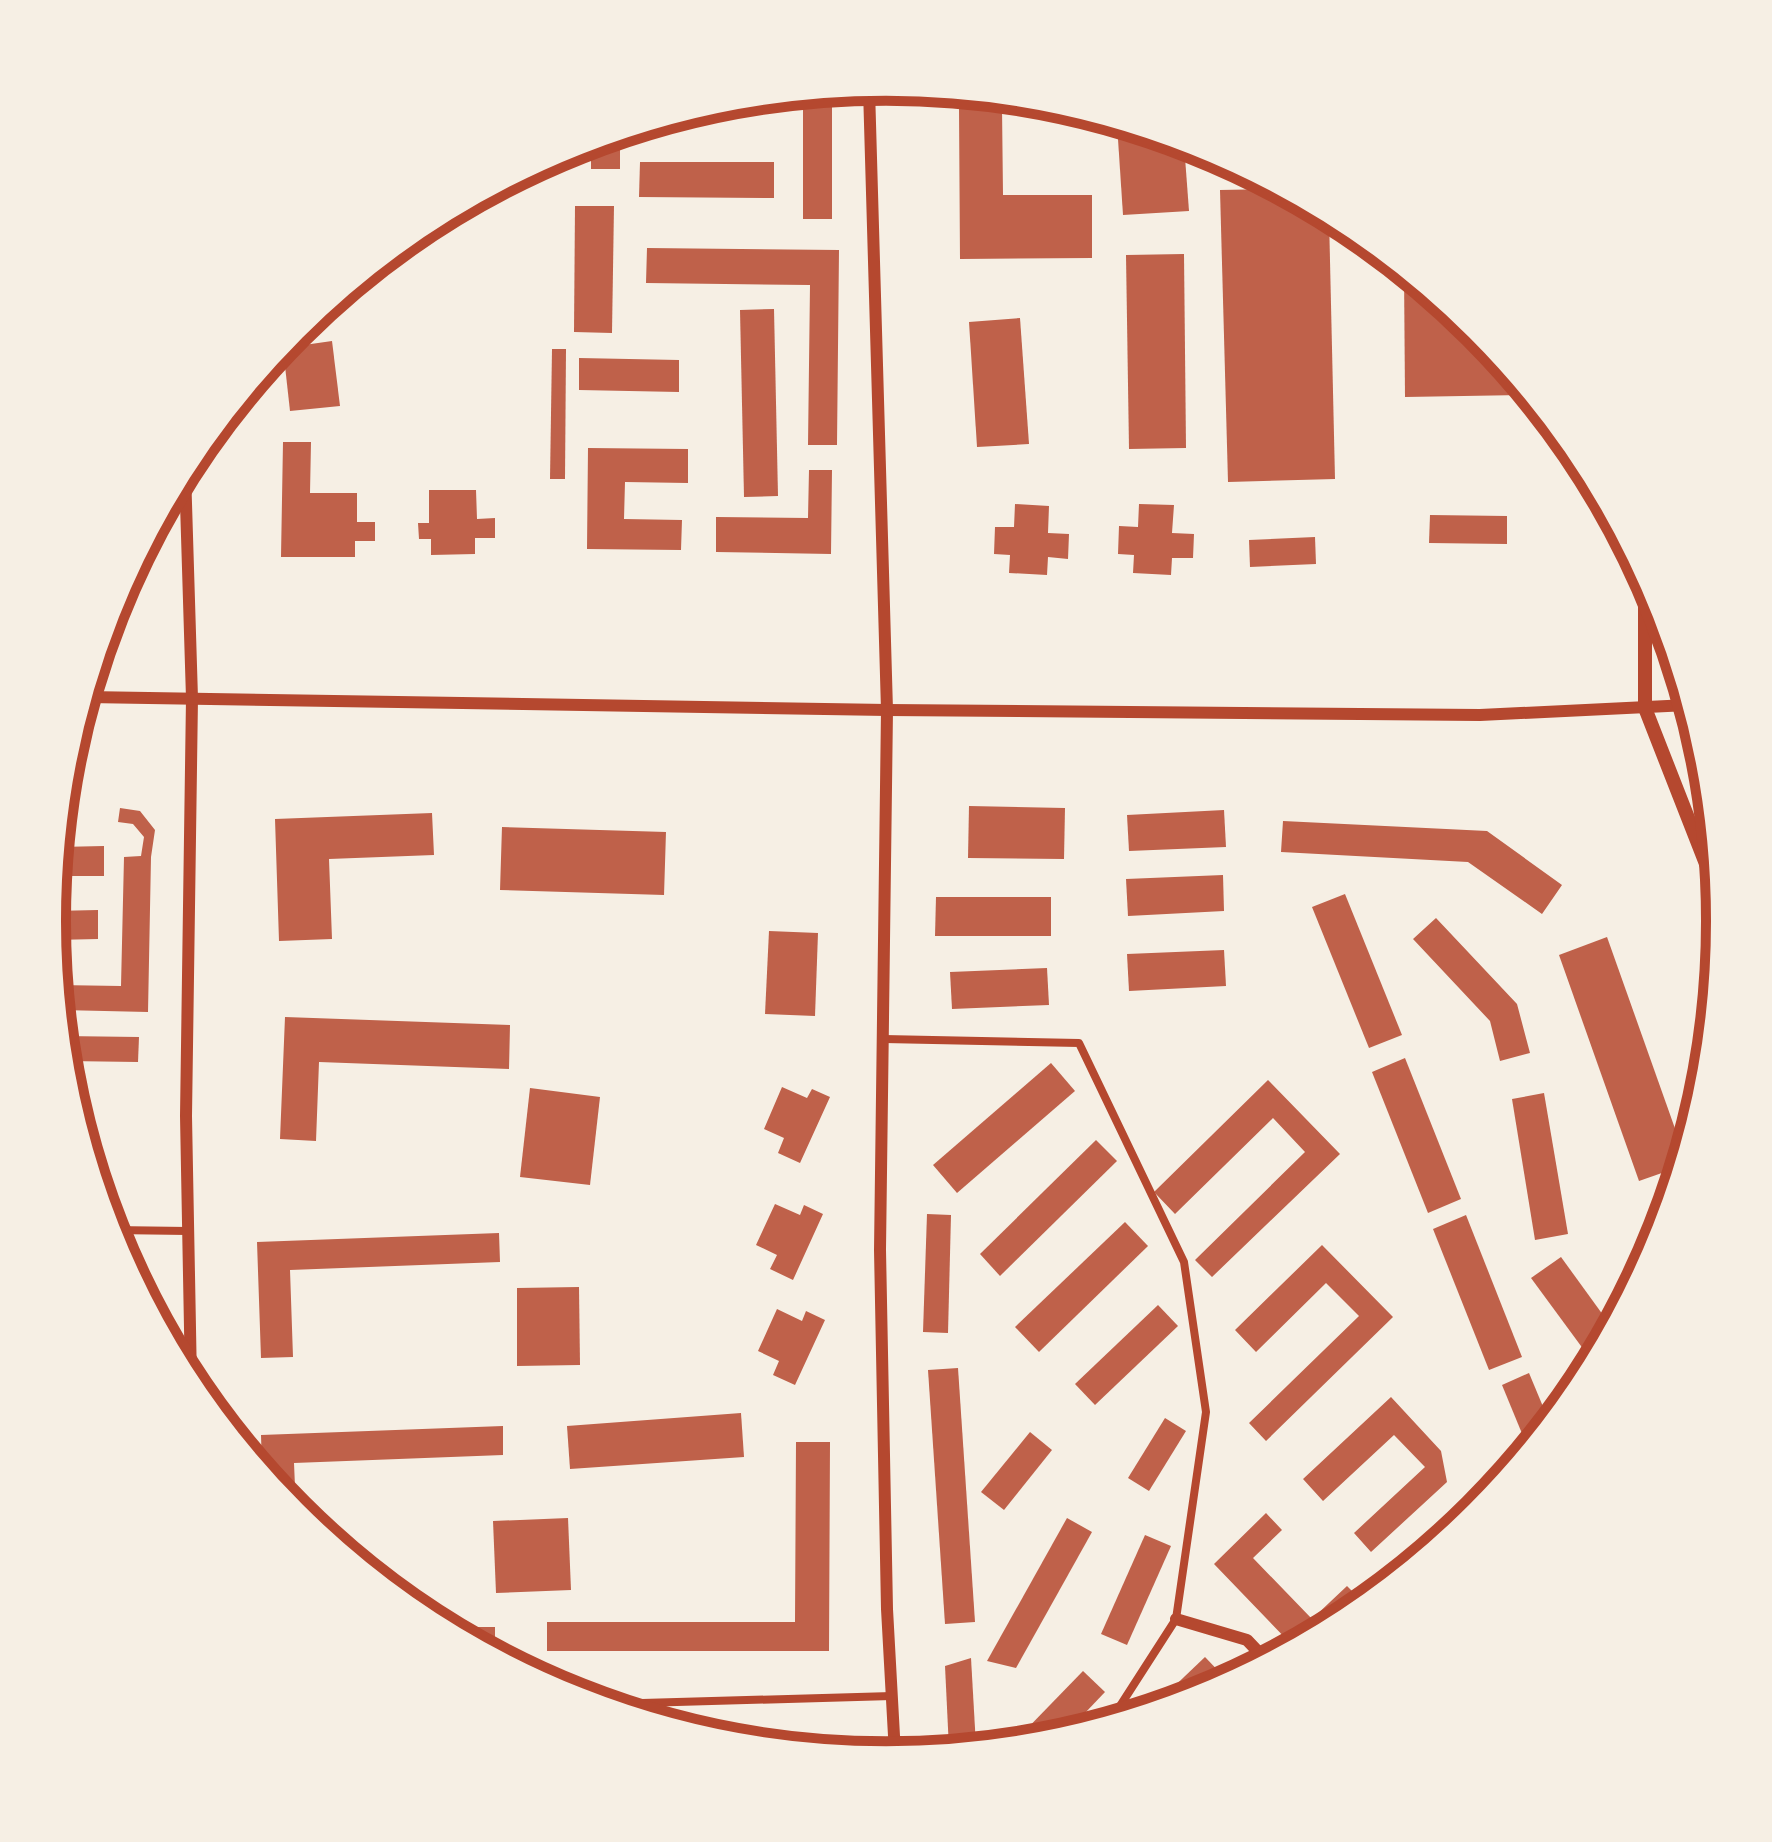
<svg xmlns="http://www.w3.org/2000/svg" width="1772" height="1842" font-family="'Fira Sans',sans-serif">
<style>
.building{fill:#bf614a}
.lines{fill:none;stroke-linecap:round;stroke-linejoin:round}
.minor{stroke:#b5482f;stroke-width:8}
.tertiary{stroke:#b5482f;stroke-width:12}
.primary{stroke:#b5482f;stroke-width:14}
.rim{fill:none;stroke:#b5482f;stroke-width:10}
</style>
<rect width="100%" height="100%" fill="#f6efe4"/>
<g class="building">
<polygon points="832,92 832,219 803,219 803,109 728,109 728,103"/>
<polygon points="1002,107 1003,195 1092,195 1092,258 960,259 959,108"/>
<polygon points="1117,124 1184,144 1189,211 1123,215"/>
<polygon points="620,134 620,169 591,169 591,143"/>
<polygon points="640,162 774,162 774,198 639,197"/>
<polygon points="1276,189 1329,217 1335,479 1228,482 1220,190"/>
<polygon points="575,206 614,206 612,333 574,332"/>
<polygon points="647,248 839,250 837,445 808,445 810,285 646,283"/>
<polygon points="1184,254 1186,448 1129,449 1126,255"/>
<polygon points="1404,272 1476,332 1522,388 1522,395 1405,397"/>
<polygon points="774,309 778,496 744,497 740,310"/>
<polygon points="1020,318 1029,444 977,447 969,322"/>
<polygon points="332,341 340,406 290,411 283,348"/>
<polygon points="552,349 566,349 565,479 550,479"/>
<polygon points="579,358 679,360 679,392 579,390"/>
<polygon points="283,442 311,442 310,493 357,493 357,522 375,522 375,541 355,541 355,557 281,557"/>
<polygon points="588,448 688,449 688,483 625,482 624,519 682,520 681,550 587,549"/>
<polygon points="809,470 832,470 831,554 716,552 716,517 808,518"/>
<polygon points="429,490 476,490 477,519 495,518 495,538 475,538 475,554 431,555 431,539 419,539 418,523 429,523"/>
<polygon points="1015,504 1049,506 1048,533 1069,534 1068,559 1048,557 1047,575 1009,573 1010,555 994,554 995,527 1014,527"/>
<polygon points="1139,504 1174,505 1172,533 1194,534 1193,558 1172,558 1171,575 1133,573 1134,555 1118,554 1119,526 1138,527"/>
<polygon points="1430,515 1507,516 1507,544 1429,543"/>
<polygon points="1315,537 1316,564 1250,567 1249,540"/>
<polygon points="969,806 1065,808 1064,859 968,858"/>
<polygon points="120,808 140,811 155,830 151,857 148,1012 61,1010 58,985 121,986 124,857 141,856 144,837 133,824 118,822"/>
<polygon points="1224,810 1226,847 1129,851 1127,815"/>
<polygon points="432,813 434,855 329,859 332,939 279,941 275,819"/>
<polygon points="1283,821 1487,831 1562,885 1542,914 1468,862 1281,852"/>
<polygon points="502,827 666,832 664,895 500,890"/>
<polygon points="104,846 104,876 56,876 59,847"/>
<polygon points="1223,875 1224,911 1128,916 1126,879"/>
<polygon points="1345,894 1402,1035 1369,1048 1312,907"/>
<polygon points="936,897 1051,897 1051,936 935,936"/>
<polygon points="98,910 98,939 54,940 53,911"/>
<polygon points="1436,918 1517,1004 1530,1053 1500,1061 1490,1021 1413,939"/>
<polygon points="769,931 818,933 815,1016 765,1014"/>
<polygon points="1607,937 1683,1151 1679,1167 1639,1181 1559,955"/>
<polygon points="1224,950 1226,986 1129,991 1127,954"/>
<polygon points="1047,968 1049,1005 952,1009 950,972"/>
<polygon points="285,1017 510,1025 509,1069 319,1062 316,1141 280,1139"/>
<polygon points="63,1036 139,1037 138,1062 66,1061"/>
<polygon points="1405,1058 1461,1199 1428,1213 1372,1072"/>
<polygon points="1051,1063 1075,1091 957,1193 933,1165"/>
<polygon points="1268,1080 1340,1154 1212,1277 1195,1260 1305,1152 1273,1118 1175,1214 1154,1192"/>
<polygon points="782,1087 807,1098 812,1089 830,1097 800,1163 778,1153 784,1138 764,1129"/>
<polygon points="530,1088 600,1097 590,1185 520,1177"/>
<polygon points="1544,1093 1568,1234 1535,1240 1512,1099"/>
<polygon points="1096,1140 1117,1161 1000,1276 980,1254"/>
<polygon points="775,1204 800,1215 804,1205 823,1214 793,1280 770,1269 777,1255 756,1245"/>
<polygon points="927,1214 951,1215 948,1333 923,1332"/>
<polygon points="1466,1215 1522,1357 1489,1370 1433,1229"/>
<polygon points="1125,1222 1148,1246 1039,1352 1015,1327"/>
<polygon points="499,1233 500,1262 290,1270 293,1357 261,1358 257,1242"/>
<polygon points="1322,1245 1393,1317 1266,1441 1249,1423 1359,1316 1326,1283 1256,1352 1235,1330"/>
<polygon points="1561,1257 1611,1326 1592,1361 1531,1278"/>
<polygon points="579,1287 580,1365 517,1366 517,1288"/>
<polygon points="1158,1305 1178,1326 1095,1405 1075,1384"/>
<polygon points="777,1309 802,1321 806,1311 825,1320 795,1385 773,1375 779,1361 758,1351"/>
<polygon points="958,1368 975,1622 945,1624 928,1370"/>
<polygon points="1529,1373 1549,1421 1528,1448 1502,1385"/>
<polygon points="1391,1397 1441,1451 1447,1482 1371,1552 1354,1533 1425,1467 1394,1435 1323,1501 1303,1479"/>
<polygon points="741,1413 744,1457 570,1469 567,1426"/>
<polygon points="1165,1418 1186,1431 1149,1491 1128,1478"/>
<polygon points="503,1426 503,1455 294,1463 296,1510 262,1469 261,1435"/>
<polygon points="1030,1432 1052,1450 1004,1510 981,1492"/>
<polygon points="796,1442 830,1442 829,1651 547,1651 547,1622 795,1622"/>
<polygon points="1266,1513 1282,1530 1253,1558 1312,1619 1347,1586 1364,1603 1349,1615 1292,1645 1214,1564"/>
<polygon points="568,1518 571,1590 496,1593 493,1521"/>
<polygon points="1067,1518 1092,1532 1016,1668 987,1661"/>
<polygon points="1145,1535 1171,1546 1127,1645 1101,1634"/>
<polygon points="447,1627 495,1627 495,1653"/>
<polygon points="1205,1657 1227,1680 1206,1691 1167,1703 1162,1698"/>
<polygon points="971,1658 976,1746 949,1749 945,1666"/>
<polygon points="1083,1671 1105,1692 1065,1734 1048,1739 1014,1742"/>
</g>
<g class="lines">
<g class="minor">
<polyline points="884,1039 1079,1043 1184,1262 1206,1412 1176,1619 1111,1720"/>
<polyline points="112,1230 188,1231"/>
<polyline points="607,1704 892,1696"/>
</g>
<g class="tertiary">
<polyline points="869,89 887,710 880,1250 887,1609 895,1754"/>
<polyline points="185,471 192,698 186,1116 191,1381"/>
<polyline points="87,697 887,710 1480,715 1688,705"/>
<polyline points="1176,1619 1247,1640 1265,1659"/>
</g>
<polyline class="primary" points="1645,581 1645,708 1717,892"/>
</g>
<path d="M0 0H1772V1842H0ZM66 921a820 820 0 1 1 1640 0a820 820 0 1 1-1640 0Z" fill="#f6efe4" fill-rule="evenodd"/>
<path class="rim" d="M66 921a820 820 0 1 1 1640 0a820 820 0 1 1-1640 0Z"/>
</svg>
